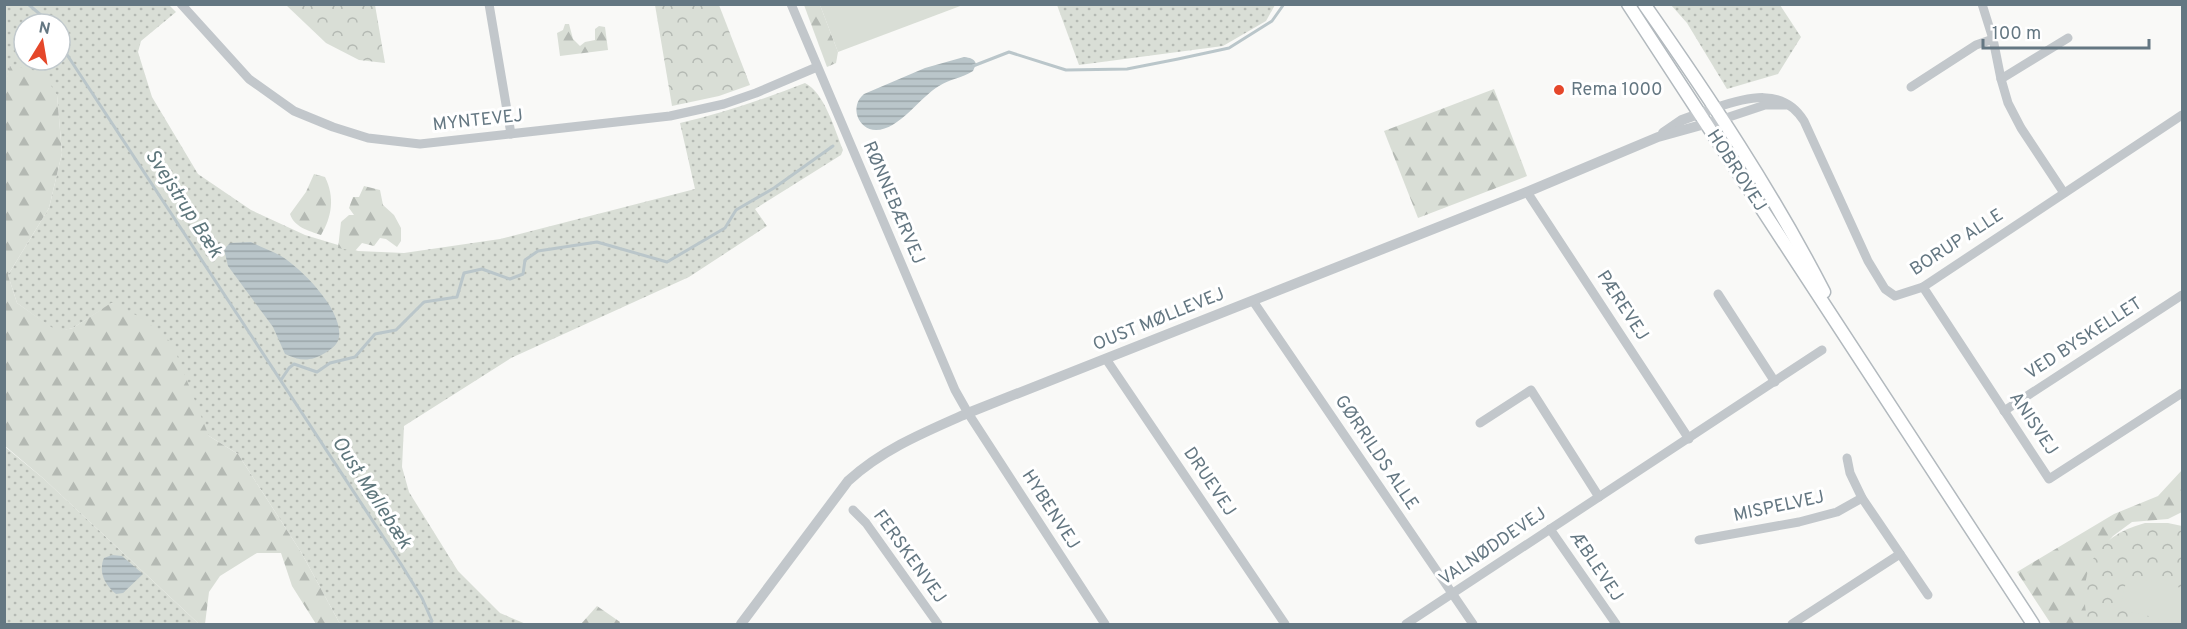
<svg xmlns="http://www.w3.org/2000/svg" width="2187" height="629" font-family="Overpass,sans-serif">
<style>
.grass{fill:url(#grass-dots);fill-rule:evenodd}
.forest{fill:url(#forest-firs)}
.park{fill:url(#park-crowns)}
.garden{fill:#d9ded6}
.water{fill:url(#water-rules)}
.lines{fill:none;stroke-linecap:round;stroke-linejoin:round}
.stream{stroke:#bac6ca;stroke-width:3}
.secondary-casing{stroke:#b2b9be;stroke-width:15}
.minor{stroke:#c2c7cb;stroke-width:9}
.tertiary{stroke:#c2c7cb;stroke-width:10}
.secondary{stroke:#fff;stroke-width:12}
.poi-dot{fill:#e5472a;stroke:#fff;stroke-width:2}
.labels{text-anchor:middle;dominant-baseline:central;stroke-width:6;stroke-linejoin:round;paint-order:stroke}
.poi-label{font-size:18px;fill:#647782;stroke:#fff;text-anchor:start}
.street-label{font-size:18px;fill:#647782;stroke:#fff}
.water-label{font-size:20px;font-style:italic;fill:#5e767c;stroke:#fff}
</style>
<defs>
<pattern id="grass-dots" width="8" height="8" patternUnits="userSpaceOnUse" patternTransform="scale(1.5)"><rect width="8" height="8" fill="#d9ded6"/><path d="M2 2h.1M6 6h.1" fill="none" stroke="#b4b9b3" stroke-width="1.8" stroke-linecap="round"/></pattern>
<pattern id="forest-firs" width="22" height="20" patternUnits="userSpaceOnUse" patternTransform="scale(1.5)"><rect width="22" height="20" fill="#d9ded6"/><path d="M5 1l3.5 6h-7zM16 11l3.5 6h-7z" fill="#b4b9b3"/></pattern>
<pattern id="park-crowns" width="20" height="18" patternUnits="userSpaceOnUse" patternTransform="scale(1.5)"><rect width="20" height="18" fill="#d9ded6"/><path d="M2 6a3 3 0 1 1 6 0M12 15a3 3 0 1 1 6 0" fill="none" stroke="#b4b9b3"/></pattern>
<pattern id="water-rules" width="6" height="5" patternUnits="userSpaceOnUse" patternTransform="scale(1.5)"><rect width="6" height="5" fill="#bac6ca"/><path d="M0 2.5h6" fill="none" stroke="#9ba6a9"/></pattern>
</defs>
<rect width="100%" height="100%" fill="#f9f9f7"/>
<g class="grass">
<path d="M5,5H169L176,12L141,41L138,52L152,97L198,174L251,210L305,235L358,251L404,253L500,239L695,189L680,123C723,113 764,99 805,83C825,93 835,131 843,150L841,155L755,209L767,226L689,277L511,358L404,426L402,467L409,492L458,571L500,613L526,624H340L301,552L238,454L209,436L112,303L73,328L57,332L17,303L8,275L49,208L62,153L57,95L10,65L5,90ZM24,24H60V60H24Z"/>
<polygon points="1057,5 1057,4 1275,5 1266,21 1223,46 1079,65"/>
<polygon points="1671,5 1780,5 1801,37 1778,74 1727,89 1687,23"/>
<polygon points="4,446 44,479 199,624 5,624"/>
</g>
<g class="forest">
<polygon points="804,5 820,5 838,52 836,63 827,67"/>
<polygon points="565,24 569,24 573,39 580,46 585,42 595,40 595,29 599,26 605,27 608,50 560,56 557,33 563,30"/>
<polygon points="10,65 43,73 57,95 62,153 49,208 8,275 17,303 57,331 73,328 111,303 142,318 172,343 209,436 238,454 301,552 340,624 316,624 292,586 281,553 257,553 220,576 209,592 205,624 199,624 44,479 5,446 4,90"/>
<polygon points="1494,89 1527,176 1418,218 1384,131"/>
<path d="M314,174L325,177C335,197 332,217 321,235C309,231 294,227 290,214L306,192Z"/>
<polygon points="364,186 380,190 383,205 394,215 401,228 401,241 397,247 386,239 380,238 374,246 362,243 355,251 338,248 341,222 349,215 354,215 349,208 353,197 359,197"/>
<polygon points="2182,470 2182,512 2168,519 2132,522 2113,536 2101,550 2097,624 2051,624 2017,572 2114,514 2158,496"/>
<polygon points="597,606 620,622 619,624 581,624"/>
</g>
<g class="park">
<polygon points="286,5 375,5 385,63 359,60 326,43"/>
<polygon points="655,5 719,5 750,85 719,96 672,106"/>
<path d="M2145,523H2168L2182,526V624H2088C2077,574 2092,537 2145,523Z"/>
</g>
<g class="garden">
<polygon points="820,5 820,4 963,5 838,52"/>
<polygon points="2127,577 2182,588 2182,623 2120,610"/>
</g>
<g class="water">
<path d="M964,57C970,58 974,58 976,64L973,71C963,78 949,79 939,86C920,97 899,130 876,130C858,130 849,106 864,94L925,68Z"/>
<path d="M251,242C261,247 272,251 281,256C302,269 343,310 339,337C338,345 331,349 325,353C310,362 300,361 285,354L273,327L228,266L224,249L230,243Z"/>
<path d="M112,555L122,556L143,574L123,593L116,594C105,585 98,572 104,558Z"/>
</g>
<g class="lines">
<g class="stream">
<polyline points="28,4 42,16 47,24"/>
<polyline points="60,44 401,564 422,598 432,621 430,624"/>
<polyline points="973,66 1009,52 1066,70 1127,69 1178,59 1229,48 1272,21 1284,4"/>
<polyline points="281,380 289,368 294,364 317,372 330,363 355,357 375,334 396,330 424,302 457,297 464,273 482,269 510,279 523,274 525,260 538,251 597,242 667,262 725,228 736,210 774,188 833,146"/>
</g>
<g class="secondary-casing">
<g id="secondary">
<polyline points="1628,4 2033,624"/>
<path d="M1644,4C1709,97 1772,191 1824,292"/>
</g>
</g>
<g class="minor">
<polyline points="181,4 249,79 294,111 333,127 368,138 420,144 670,116 724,104 756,93 817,67"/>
<polyline points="489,4 511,134"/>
<polyline points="791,4 955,390 968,413 1105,624"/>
<polyline points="1982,4 1993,39 2001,79 2008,103 2021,128 2064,193"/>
<polyline points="2001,79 2068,38"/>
<polyline points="1911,87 1976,45 1993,39"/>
<path d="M1715,108C1747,97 1783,87 1804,121L1868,261L1885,289L1895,296L1923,287L2182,115"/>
<polyline points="1723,119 1765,105 1786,105"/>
<polyline points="1527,192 1689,439"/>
<polyline points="1923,287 2049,479 2182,393"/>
<polyline points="1718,294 1775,382"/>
<polyline points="1253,301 1473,624"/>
<polyline points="1106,359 1285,624"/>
<polyline points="2004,411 2182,295"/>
<polyline points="1480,423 1531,390 1599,497"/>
<polyline points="1847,458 1850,473 1862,498"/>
<polyline points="853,510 866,523 938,624"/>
<polyline points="1550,529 1616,624"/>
<polyline points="1699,540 1799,522 1837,512 1862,498 1928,595"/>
<polyline points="1406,624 1822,350"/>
<polyline points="1792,624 1900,554"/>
</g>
<g class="tertiary">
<polyline points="1663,133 1682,120 1715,108"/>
<path d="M741,624L848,481C883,449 925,432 968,413L1527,192L1658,137L1723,119"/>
</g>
<use href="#secondary" class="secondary"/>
</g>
<circle class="poi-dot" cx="1559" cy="90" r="6"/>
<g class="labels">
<g class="poi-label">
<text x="1571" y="90">Rema 1000</text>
</g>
<g class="street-label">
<text transform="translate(478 121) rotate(-6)">MYNTEVEJ</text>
<text transform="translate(1736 171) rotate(57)">HOBROVEJ</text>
<text transform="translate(893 203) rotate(67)">RØNNEBÆRVEJ</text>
<text transform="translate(1957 243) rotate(-33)">BORUP ALLE</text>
<text transform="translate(1622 306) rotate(57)">PÆREVEJ</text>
<text transform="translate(1159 320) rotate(-22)">OUST MØLLEVEJ</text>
<text transform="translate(2084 339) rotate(-33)">VED BYSKELLET</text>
<text transform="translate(2033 424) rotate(56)">ANISVEJ</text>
<text transform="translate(1376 453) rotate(56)">GØRRILDS ALLE</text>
<text transform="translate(1209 482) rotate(56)">DRUEVEJ</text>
<text transform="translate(1779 507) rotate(-12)">MISPELVEJ</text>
<text transform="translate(1050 510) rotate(57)">HYBENVEJ</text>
<text transform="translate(1493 547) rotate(-34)">VALNØDDEVEJ</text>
<text transform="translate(909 557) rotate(54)">FERSKENVEJ</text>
<text transform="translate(1596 567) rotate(56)">ÆBLEVEJ</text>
</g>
<g class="water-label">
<text transform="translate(183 204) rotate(57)">Svejstrup Bæk</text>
<text transform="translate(371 493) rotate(57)">Oust Møllebæk</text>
</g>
</g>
<rect width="2187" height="629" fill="none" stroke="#647782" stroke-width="12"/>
<g transform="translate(42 42) rotate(11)"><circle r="28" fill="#ffffff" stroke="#c1c9cd" stroke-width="1.5"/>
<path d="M0-4.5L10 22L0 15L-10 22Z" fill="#e5472a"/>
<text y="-9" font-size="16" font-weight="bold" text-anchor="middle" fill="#647782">N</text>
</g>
<path d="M1983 39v9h166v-9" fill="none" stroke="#647782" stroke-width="3"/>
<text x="1992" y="39" font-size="18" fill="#647782" stroke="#ffffff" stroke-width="4.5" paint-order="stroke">100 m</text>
</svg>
